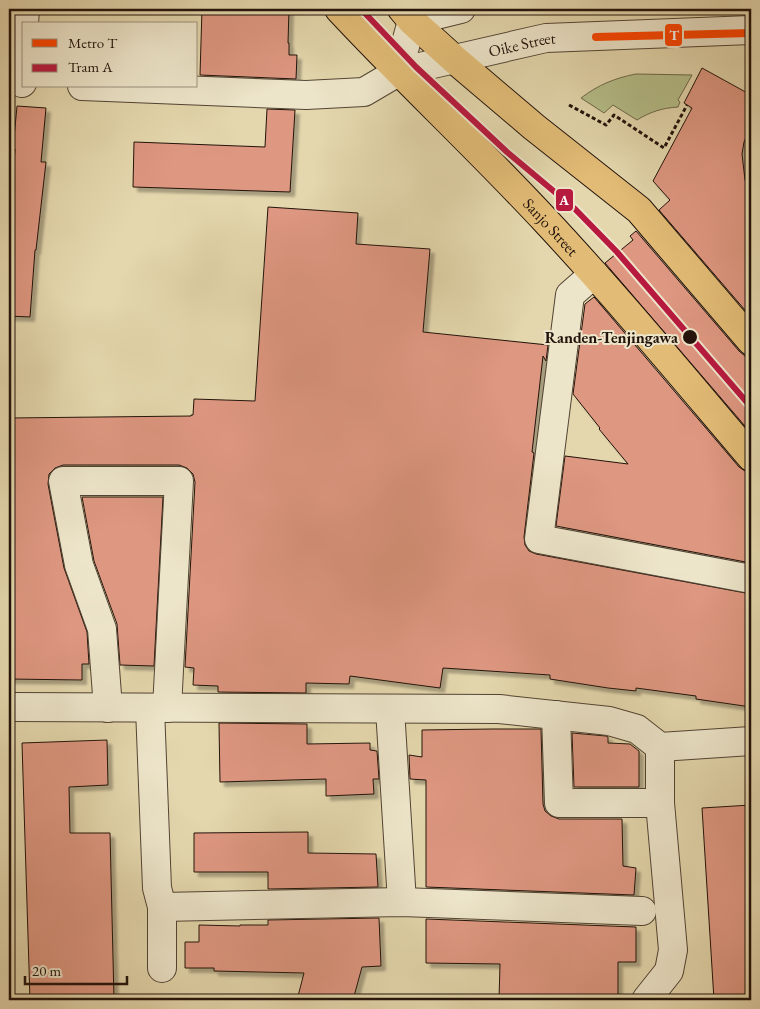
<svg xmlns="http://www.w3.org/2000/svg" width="760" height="1009" font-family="'EB Garamond',serif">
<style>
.green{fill:#b5be89;stroke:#6c684a}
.building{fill:#de9781;stroke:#22130b;filter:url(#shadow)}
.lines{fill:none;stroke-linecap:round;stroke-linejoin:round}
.minor-casing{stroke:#524434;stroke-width:30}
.major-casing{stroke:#22130b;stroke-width:30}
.path{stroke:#22130b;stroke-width:3;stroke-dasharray:4 2.5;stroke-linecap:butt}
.minor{stroke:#ede5ca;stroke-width:28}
.major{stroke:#e2bc76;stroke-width:28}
.tram-1-casing{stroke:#ede5ca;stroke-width:10}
.tram-1{stroke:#b8193f;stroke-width:6}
.metro-1-casing{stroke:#ede5ca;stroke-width:11}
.metro-1{stroke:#ff4500;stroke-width:8}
.stop-dot{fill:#22130b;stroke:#ede5ca;stroke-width:2}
.labels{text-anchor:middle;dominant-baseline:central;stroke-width:4;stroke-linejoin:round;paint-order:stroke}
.street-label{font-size:16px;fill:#22130b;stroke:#ede5ca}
.stop-label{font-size:16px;font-weight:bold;fill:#22130b;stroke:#ede5ca;text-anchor:end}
.line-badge{stroke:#ede5ca;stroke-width:2}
.badge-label{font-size:14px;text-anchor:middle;font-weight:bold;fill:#fff}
</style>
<defs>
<filter id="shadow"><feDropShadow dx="4.5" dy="4.5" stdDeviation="1" flood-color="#0004"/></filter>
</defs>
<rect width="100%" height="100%" fill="#e4d7ad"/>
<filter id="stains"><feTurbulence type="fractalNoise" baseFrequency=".004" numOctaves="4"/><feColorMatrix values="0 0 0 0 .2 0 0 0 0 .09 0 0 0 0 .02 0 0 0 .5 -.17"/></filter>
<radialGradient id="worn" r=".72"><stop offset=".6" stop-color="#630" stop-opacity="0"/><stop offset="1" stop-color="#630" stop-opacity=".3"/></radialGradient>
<path class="green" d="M636,74L692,75L678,100L680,102L678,107C662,108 650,112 637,120L613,105L604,113L581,98C598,85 615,78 636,74Z"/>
<g class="building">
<polygon points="202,9 289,9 288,43 289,43 289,55 297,55 296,79 200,75"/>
<polygon points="702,68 751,95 751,125 744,142 742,154 745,180 751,194 751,317 659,210 670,200 653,181 692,108 684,103"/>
<polygon points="17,106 46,108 41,162 46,162 36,250 35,250 30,317 9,316 9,239 15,149 13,149"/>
<polygon points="267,109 295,110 290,192 133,187 134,142 265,147"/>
<polygon points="268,207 358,213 356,244 430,249 423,332 548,345 546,361 543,356 532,452 534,453 524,537 525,545 529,551 536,554 751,594 751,707 696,699 696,696 636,688 636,691 608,688 550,679 550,675 443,668 440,688 350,676 349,684 306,683 306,693 218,692 218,686 193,685 194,668 185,667 195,482 193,474 187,468 179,465 63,465 55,468 49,474 48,484 64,568 87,632 89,664 82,664 82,680 9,679 9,418 191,416 191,415 193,415 194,399 255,401"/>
<polygon points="636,231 739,351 745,356 751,356 751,433 605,263 633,240 630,236"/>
<polygon points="594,297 739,467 745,471 751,472 751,563 556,526 565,456 628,464 599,429 600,428 573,394 585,304"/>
<polygon points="82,497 163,497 154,666 120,665 117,624 94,561"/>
<polygon points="219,723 307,724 307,744 370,743 370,750 377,751 379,779 373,779 374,794 326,796 326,779 220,782"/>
<polygon points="491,729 541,729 543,804 545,811 551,816 559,819 622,819 623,866 636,868 634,895 426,887 426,780 410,779 409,755 422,757 422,730"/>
<polygon points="572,733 606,736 608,737 608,743 630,744 639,751 639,787 574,787"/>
<polygon points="107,740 108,785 69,787 70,833 110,833 114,1000 30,1000 22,743"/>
<polygon points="751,805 751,1000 714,1000 702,808"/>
<polygon points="308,832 308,853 376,854 378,887 268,889 268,872 194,872 194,833"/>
<polygon points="379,918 381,966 362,967 353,1000 297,1000 304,973 214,971 214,968 185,968 185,942 199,942 199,925 240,926 240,925 268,925 268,920"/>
<polygon points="426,919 636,927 636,962 618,962 618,1000 499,1000 500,964 426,963"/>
</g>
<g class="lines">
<g class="minor-casing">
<g id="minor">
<polyline points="24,24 25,9"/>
<polyline points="398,72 412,21 461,9"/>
<polyline points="22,83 24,41"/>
<path id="s1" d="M82,86L306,95L364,92L398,72L546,38L751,30"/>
<polyline points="594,274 570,295 539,539 751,579"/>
<polyline points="9,707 499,709 609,721 637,729 660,747 751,741"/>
<polyline points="108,708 102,629 79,565 63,481 179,481 167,708"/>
<polyline points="150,708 157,888 162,907 162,968"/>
<polyline points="390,709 402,902"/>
<polyline points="556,715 559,803 660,803"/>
<polyline points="162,907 402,902 642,911"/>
<polyline points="646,1000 669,971 673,950 660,803 660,747"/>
</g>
</g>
<g class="major-casing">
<g id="major">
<path id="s2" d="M339,9C406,81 478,148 545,220C616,296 683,377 751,457"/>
<polyline points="402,9 412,21 454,59 534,127 639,210 751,341"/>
</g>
</g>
<polyline class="path" points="569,105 606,125 614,115 664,148 687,105"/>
<use href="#minor" class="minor"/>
<use href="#major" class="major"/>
<g class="tram-1-casing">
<polyline id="tram-1" points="361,9 416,67 507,152 575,209 617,252 751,407"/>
</g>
<use href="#tram-1" class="tram-1"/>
<g class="metro-1-casing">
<polyline id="metro-1" points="596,37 751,33"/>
</g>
<use href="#metro-1" class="metro-1"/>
</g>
<circle class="stop-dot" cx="690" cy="337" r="8"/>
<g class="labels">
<g class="street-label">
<text stroke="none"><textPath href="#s1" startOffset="449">Oike Street</textPath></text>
<text stroke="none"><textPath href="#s2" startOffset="304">Sanjo Street</textPath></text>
</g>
<g class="stop-label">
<text x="678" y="337">Randen-Tenjingawa</text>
</g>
</g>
<g class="line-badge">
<rect x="664" y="23" width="19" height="24" rx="5" fill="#ff4500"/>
<rect x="555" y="188" width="19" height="24" rx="5" fill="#b8193f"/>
</g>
<g class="badge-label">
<text x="674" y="40">T</text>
<text x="564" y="205">A</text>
</g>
<rect width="760" height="1009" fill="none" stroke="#e4d7ad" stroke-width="30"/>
<rect x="10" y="10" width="740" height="989" fill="none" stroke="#22130b" stroke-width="2.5"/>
<rect x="15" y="15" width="730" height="979" fill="none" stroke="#22130b"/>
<rect x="22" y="22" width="175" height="65" fill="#ede5ca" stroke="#9c917e"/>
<rect x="32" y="39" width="25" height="8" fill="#ff4500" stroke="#9c917e"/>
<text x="68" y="48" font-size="15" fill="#22130b">Metro T</text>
<rect x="32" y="64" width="25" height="8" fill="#b8193f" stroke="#9c917e"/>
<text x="68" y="72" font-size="15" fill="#22130b">Tram A</text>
<path d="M25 976v8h102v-8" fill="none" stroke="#22130b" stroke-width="2.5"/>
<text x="32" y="976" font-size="15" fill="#22130b" stroke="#ede5ca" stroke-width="4" paint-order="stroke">20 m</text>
<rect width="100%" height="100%" filter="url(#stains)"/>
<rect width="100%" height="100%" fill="url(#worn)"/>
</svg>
